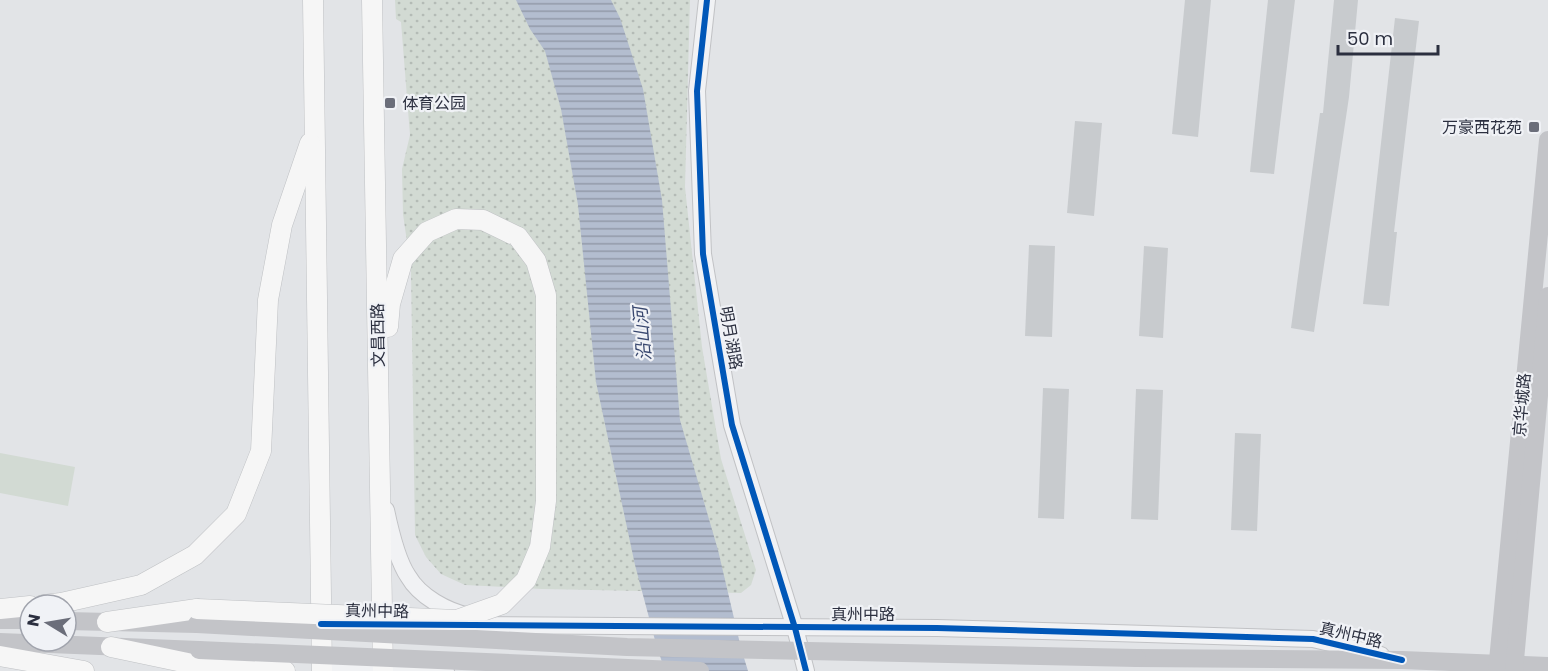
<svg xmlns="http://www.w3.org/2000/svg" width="1548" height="671" font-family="Poppins,'Noto Sans SC',sans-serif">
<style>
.grass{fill:url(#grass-dots)}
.garden{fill:#d2dad3}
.water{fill:url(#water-rules)}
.building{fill:#c8cbce}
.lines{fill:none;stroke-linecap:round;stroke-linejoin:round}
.tertiary-casing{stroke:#c1c2c5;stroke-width:18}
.primary-casing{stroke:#bfc1c4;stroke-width:21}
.tertiary{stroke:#f1f2f4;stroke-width:16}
.secondary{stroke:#c3c4c8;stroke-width:18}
.primary{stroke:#f6f6f6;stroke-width:20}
.primary-bridge-casing{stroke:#bfc1c4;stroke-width:21;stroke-linecap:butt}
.secondary-bridge{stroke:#c3c4c8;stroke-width:18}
.primary-bridge{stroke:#f6f6f6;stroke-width:20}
.cycleway-casing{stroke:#f0f2f6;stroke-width:10}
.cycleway{stroke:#0057b8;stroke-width:6}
.poi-dot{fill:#6b6e7a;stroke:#f0f2f6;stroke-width:2}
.labels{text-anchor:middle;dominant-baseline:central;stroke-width:4.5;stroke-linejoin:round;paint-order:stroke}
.poi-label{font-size:16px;fill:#2b2f3f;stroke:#f0f2f6;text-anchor:start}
.street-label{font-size:16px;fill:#2b2f3f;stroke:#f0f2f6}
.water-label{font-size:18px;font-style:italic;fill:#39486f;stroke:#f0f2f6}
</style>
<defs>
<pattern id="grass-dots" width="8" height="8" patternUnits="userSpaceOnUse" patternTransform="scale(1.5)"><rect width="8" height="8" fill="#d2dad3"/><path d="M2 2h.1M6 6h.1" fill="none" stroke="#b4bbb6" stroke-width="1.8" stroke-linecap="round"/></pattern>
<pattern id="water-rules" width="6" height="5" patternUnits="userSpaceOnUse" patternTransform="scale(1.5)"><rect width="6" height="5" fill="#b3bdcf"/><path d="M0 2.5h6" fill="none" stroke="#929aa9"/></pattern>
</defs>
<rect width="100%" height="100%" fill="#e2e4e7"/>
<polygon class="grass" points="395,0 690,0 685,187 702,347 721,459 756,570 751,585 741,593 542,589 465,585 441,574 426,557 415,535 411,270 403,214 402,169 410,135 401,22 396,19"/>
<polygon class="garden" points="0,453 75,467 68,506 0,493"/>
<polygon class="water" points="516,0 611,0 620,18 643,89 662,200 680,420 718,550 741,648 748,671 665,671 656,644 635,565 596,382 578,205 561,109 545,51 530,29"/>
<g class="building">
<polygon points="1185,0 1211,0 1198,137 1172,134"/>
<polygon points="1268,0 1295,0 1274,174 1250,172"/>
<polygon points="1334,0 1358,0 1349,97 1314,332 1291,328 1320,113 1323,113"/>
<polygon points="1395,18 1419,21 1394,232 1397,232 1389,306 1363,304"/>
<polygon points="1075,121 1102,123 1094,216 1067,213"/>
<polygon points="1029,245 1055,246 1052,337 1025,336"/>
<polygon points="1144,246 1168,248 1163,338 1139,336"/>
<polygon points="1043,388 1069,389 1064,519 1038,518"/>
<polygon points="1136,389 1163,390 1158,520 1131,519"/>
<polygon points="1235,433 1261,434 1257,531 1231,530"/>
</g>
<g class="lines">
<g class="tertiary-casing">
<g id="tertiary">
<polyline points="707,0 697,91 703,254 732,425 795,628 806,671"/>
<path d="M386,510C390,529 397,560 408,576C420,597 447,611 469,616"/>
<polyline points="449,625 937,628 1114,633 1313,639 1381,655"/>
<polyline points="322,664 446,671"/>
</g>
</g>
<g class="primary-casing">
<g id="primary">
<polyline points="313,0 322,671"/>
<polyline points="372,0 383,671"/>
<polyline points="388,327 390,304 403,259 427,232 456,219 483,220 518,237"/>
<polyline points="43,605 61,603 141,585 195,555 236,514 261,451 268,300 282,225 310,143"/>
<polyline points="0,609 30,606"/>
<polyline points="107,622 197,609"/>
<polyline points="111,647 197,665 285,671"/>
<polyline points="0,656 84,671"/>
</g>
</g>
<use href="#tertiary" class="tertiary"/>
<g class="secondary">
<polyline points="0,620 30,620"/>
<polyline points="66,621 197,624"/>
<polyline points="0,642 199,650"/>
<polyline points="1137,658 1402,660 1548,666"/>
<polyline points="1497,671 1548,140"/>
<polyline points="1514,671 1548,296"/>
</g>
<use href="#primary" class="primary"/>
<g class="primary-bridge-casing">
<polyline id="primary-bridge" points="197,609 457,620 502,604 526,580 540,547 546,501 546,295 536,261 518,237"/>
</g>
<g class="secondary-bridge">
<polyline points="197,624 627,647 1137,658"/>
<polyline points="199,650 700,671"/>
</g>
<use href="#primary-bridge" class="primary-bridge"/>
<g class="cycleway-casing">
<g id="cycleway">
<polyline points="707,0 697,91 703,254 732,425 795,628 806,671"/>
<polyline points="321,624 937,628 1313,639 1402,660"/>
</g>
</g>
<use href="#cycleway" class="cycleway"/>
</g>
<g class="poi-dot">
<rect x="384" y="97" width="12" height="12" rx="3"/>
<rect x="1528" y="121" width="12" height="12" rx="3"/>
</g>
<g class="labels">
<g class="poi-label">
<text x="402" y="103">体育公园</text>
<text x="1522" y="127" text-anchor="end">万豪西花苑</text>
</g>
<g class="street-label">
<text transform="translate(378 335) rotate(-91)">文昌西路</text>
<text transform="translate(731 338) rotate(80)">明月湖路</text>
<text transform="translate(1522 405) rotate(-85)">京华城路</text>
<text transform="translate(377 611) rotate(1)">真州中路</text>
<text x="863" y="614">真州中路</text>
<text transform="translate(1351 635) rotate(13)">真州中路</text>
</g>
<g class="water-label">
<text transform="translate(642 334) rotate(-95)">沿山河</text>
</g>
</g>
<g transform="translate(48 623) rotate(281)"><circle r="28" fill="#f0f2f6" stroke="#a1a4ad" stroke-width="1.5"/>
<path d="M0-4.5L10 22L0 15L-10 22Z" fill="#6b6e7a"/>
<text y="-9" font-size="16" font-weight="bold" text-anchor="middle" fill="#2b2f3f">N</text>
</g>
<path d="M1338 45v9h100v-9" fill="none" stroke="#2b2f3f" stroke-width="3"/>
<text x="1347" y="45" font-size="18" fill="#2b2f3f" stroke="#f0f2f6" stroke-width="4.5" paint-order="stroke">50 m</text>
</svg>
